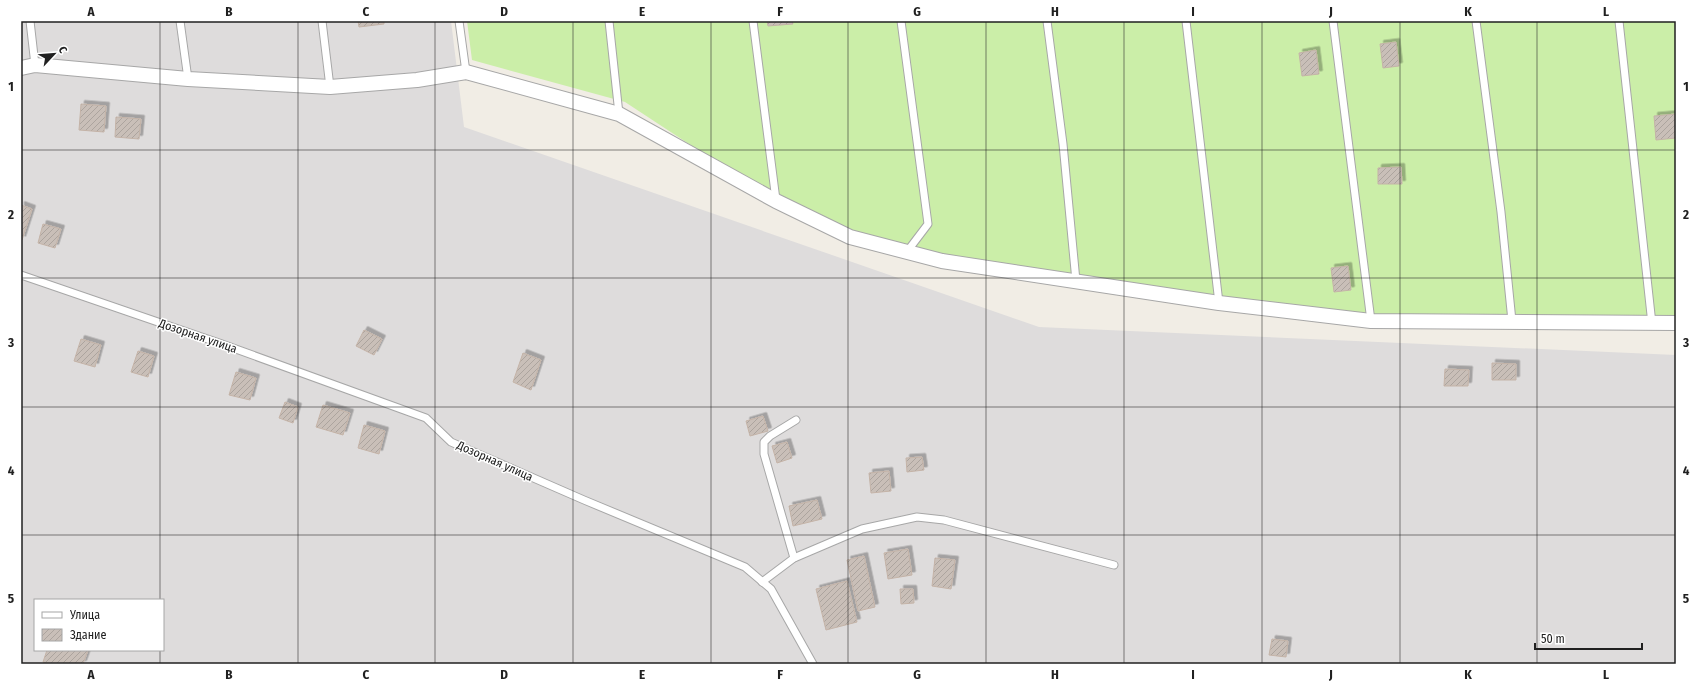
<svg xmlns="http://www.w3.org/2000/svg" width="1697" height="685" font-family="'Fira Sans Condensed',sans-serif">
<style>
.residential{fill:#dedcdc;fill-rule:evenodd}
.garden{fill:#cbeea8}
.building{fill:url(#building-hatch);stroke:#c4b3a7;filter:url(#shadow)}
.lines{fill:none;stroke-linecap:round;stroke-linejoin:round}
.lane-casing{stroke:#a7a7a7;stroke-width:9}
.street-casing{stroke:#a7a7a7;stroke-width:16}
.lane{stroke:#fff;stroke-width:7}
.street{stroke:#fff;stroke-width:14}
.grid{fill:none;stroke:#202020;stroke-width:1;stroke-opacity:0.55}
.labels{text-anchor:middle;dominant-baseline:central;stroke-width:3;stroke-linejoin:round;paint-order:stroke}
.street-label{font-size:12px;fill:#202020;stroke:#fff}
.neatline{fill:none;stroke:#202020;stroke-width:1.5}
.grid-label{font-size:13px;text-anchor:middle;font-weight:bold;fill:#202020}
</style>
<defs>
<pattern id="building-hatch" width="6" height="6" patternUnits="userSpaceOnUse"><rect width="6" height="6" fill="#c9bfb8"/><path d="M-1 1l2-2M0 6l6-6M5 7l2-2" fill="none" stroke="#aca49e"/></pattern>
<filter id="shadow"><feDropShadow dx="3.5" dy="-3.5" stdDeviation="0" flood-color="#0004"/></filter>
</defs>
<rect width="100%" height="100%" fill="#f1ede5"/>
<path class="residential" d="M21,21H451L464,127L1039,327L1676,355V664H21ZM35,600H163V650H35Z"/>
<polygon class="garden" points="467,21 1676,21 1676,323 1371,321 906,253 776,201 625,102 472,60"/>
<g class="building">
<polygon points="358,21 384,21 384,24 359,27"/>
<polygon points="767,21 792,21 793,24 768,26"/>
<polygon points="1396,42 1399,66 1383,68 1380,44"/>
<polygon points="1316,50 1319,74 1302,76 1299,53"/>
<polygon points="81,104 106,106 104,132 79,130"/>
<polygon points="1676,114 1676,138 1656,140 1654,116"/>
<polygon points="116,117 141,119 139,139 115,137"/>
<polygon points="1401,167 1402,184 1378,184 1378,168"/>
<polygon points="21,205 32,209 22,240 21,239"/>
<polygon points="43,224 61,229 55,248 38,243"/>
<polygon points="1348,266 1351,290 1334,292 1331,268"/>
<polygon points="364,330 382,339 374,355 356,346"/>
<polygon points="81,339 101,345 95,367 74,361"/>
<polygon points="138,351 154,356 148,377 131,372"/>
<polygon points="523,353 541,360 531,390 513,382"/>
<polygon points="1492,363 1516,364 1516,380 1492,380"/>
<polygon points="1445,369 1469,370 1468,386 1444,386"/>
<polygon points="236,372 256,378 250,400 229,395"/>
<polygon points="285,402 298,407 293,423 279,418"/>
<polygon points="323,405 350,413 343,435 316,427"/>
<polygon points="763,416 768,431 750,436 746,421"/>
<polygon points="364,425 385,431 379,454 358,448"/>
<polygon points="787,442 792,458 777,463 772,446"/>
<polygon points="922,457 924,470 907,472 906,458"/>
<polygon points="889,471 891,491 871,493 869,473"/>
<polygon points="817,500 822,519 793,526 789,506"/>
<polygon points="908,549 912,575 888,579 884,553"/>
<polygon points="864,556 875,607 858,611 847,560"/>
<polygon points="935,558 955,560 951,589 932,586"/>
<polygon points="847,581 857,622 826,630 816,589"/>
<polygon points="900,589 913,589 914,603 901,604"/>
<polygon points="1272,639 1288,641 1286,657 1269,655"/>
<polygon points="47,650 88,650 83,664 49,664 43,662"/>
</g>
<g class="lines">
<g class="lane-casing">
<g id="lane">
<polyline points="30,21 35,65"/>
<polyline points="180,21 188,79"/>
<polyline points="322,21 330,87"/>
<polyline points="459,21 466,72"/>
<polyline points="609,21 619,114"/>
<polyline points="753,21 776,200"/>
<polyline points="901,21 928,224 906,253"/>
<polyline points="1047,21 1063,144 1076,281"/>
<polyline points="1186,21 1219,303"/>
<polyline points="1333,21 1371,321"/>
<polyline points="1476,21 1501,212 1512,321"/>
<polyline points="1619,21 1652,324"/>
<polyline points="21,275 222,344 426,418 451,442 584,500 745,567 771,589 813,664"/>
<polyline points="794,558 764,454 764,442 770,436 796,420"/>
<polyline points="762,582 794,558 862,529 917,517 944,520 1114,565"/>
</g>
</g>
<g class="street-casing">
<polyline id="street" points="21,68 35,65 188,79 330,87 417,80 466,72 619,114 776,201 850,237 942,261 1219,303 1371,321 1676,323"/>
</g>
<use href="#lane" class="lane"/>
<use href="#street" class="street"/>
</g>
<path class="grid" d="M160,21V600M298,21V664M435,21V664M573,21V664M711,21V664M848,21V664M986,21V664M1124,21V664M1262,21V664M1400,21V664M1537,21V664M21,150H1676M21,278H1676M21,407H1676M21,535H1676M160,650V664"/>
<g class="labels">
<g class="street-label">
<text transform="translate(198 336) rotate(19)">Дозорная улица</text>
<text transform="translate(495 461) rotate(24)">Дозорная улица</text>
</g>
</g>
<rect width="1697" height="685" fill="none" stroke="#ffffff" stroke-width="44"/>
<rect x="34" y="599" width="130" height="52" fill="#ffffff" stroke="#a6a6a6"/>
<rect x="42" y="612" width="20" height="6" fill="#ffffff" stroke="#a6a6a6"/>
<text x="70" y="619" font-size="12" fill="#202020">Улица</text>
<rect x="42" y="629" width="20" height="12" fill="url(#building-hatch)" stroke="#a6a6a6"/>
<text x="70" y="639" font-size="12" fill="#202020">Здание</text>
<g transform="translate(54 54) rotate(64)" stroke="#ffffff" stroke-width="3" paint-order="stroke">
<path d="M0-3L7 15L0 10L-7 15Z" fill="#202020"/>
<text y="-6" font-size="11" font-weight="bold" text-anchor="middle" fill="#202020">С</text>
</g>
<path d="M1535 643v6h107v-6" fill="none" stroke="#202020" stroke-width="2"/>
<text x="1541" y="643" font-size="12" fill="#202020" stroke="#ffffff" stroke-width="3" paint-order="stroke">50 m</text>
<rect x="22" y="22" width="1653" height="641" class="neatline"/>
<g class="grid-label">
<text x="91" y="16">A</text>
<text x="229" y="16">B</text>
<text x="366" y="16">C</text>
<text x="504" y="16">D</text>
<text x="642" y="16">E</text>
<text x="780" y="16">F</text>
<text x="917" y="16">G</text>
<text x="1055" y="16">H</text>
<text x="1193" y="16">I</text>
<text x="1331" y="16">J</text>
<text x="1468" y="16">K</text>
<text x="1606" y="16">L</text>
<text x="11" y="91">1</text>
<text x="1686" y="91">1</text>
<text x="11" y="219">2</text>
<text x="1686" y="219">2</text>
<text x="11" y="347">3</text>
<text x="1686" y="347">3</text>
<text x="11" y="475">4</text>
<text x="1686" y="475">4</text>
<text x="11" y="603">5</text>
<text x="1686" y="603">5</text>
<text x="91" y="679">A</text>
<text x="229" y="679">B</text>
<text x="366" y="679">C</text>
<text x="504" y="679">D</text>
<text x="642" y="679">E</text>
<text x="780" y="679">F</text>
<text x="917" y="679">G</text>
<text x="1055" y="679">H</text>
<text x="1193" y="679">I</text>
<text x="1331" y="679">J</text>
<text x="1468" y="679">K</text>
<text x="1606" y="679">L</text>
</g>
</svg>
